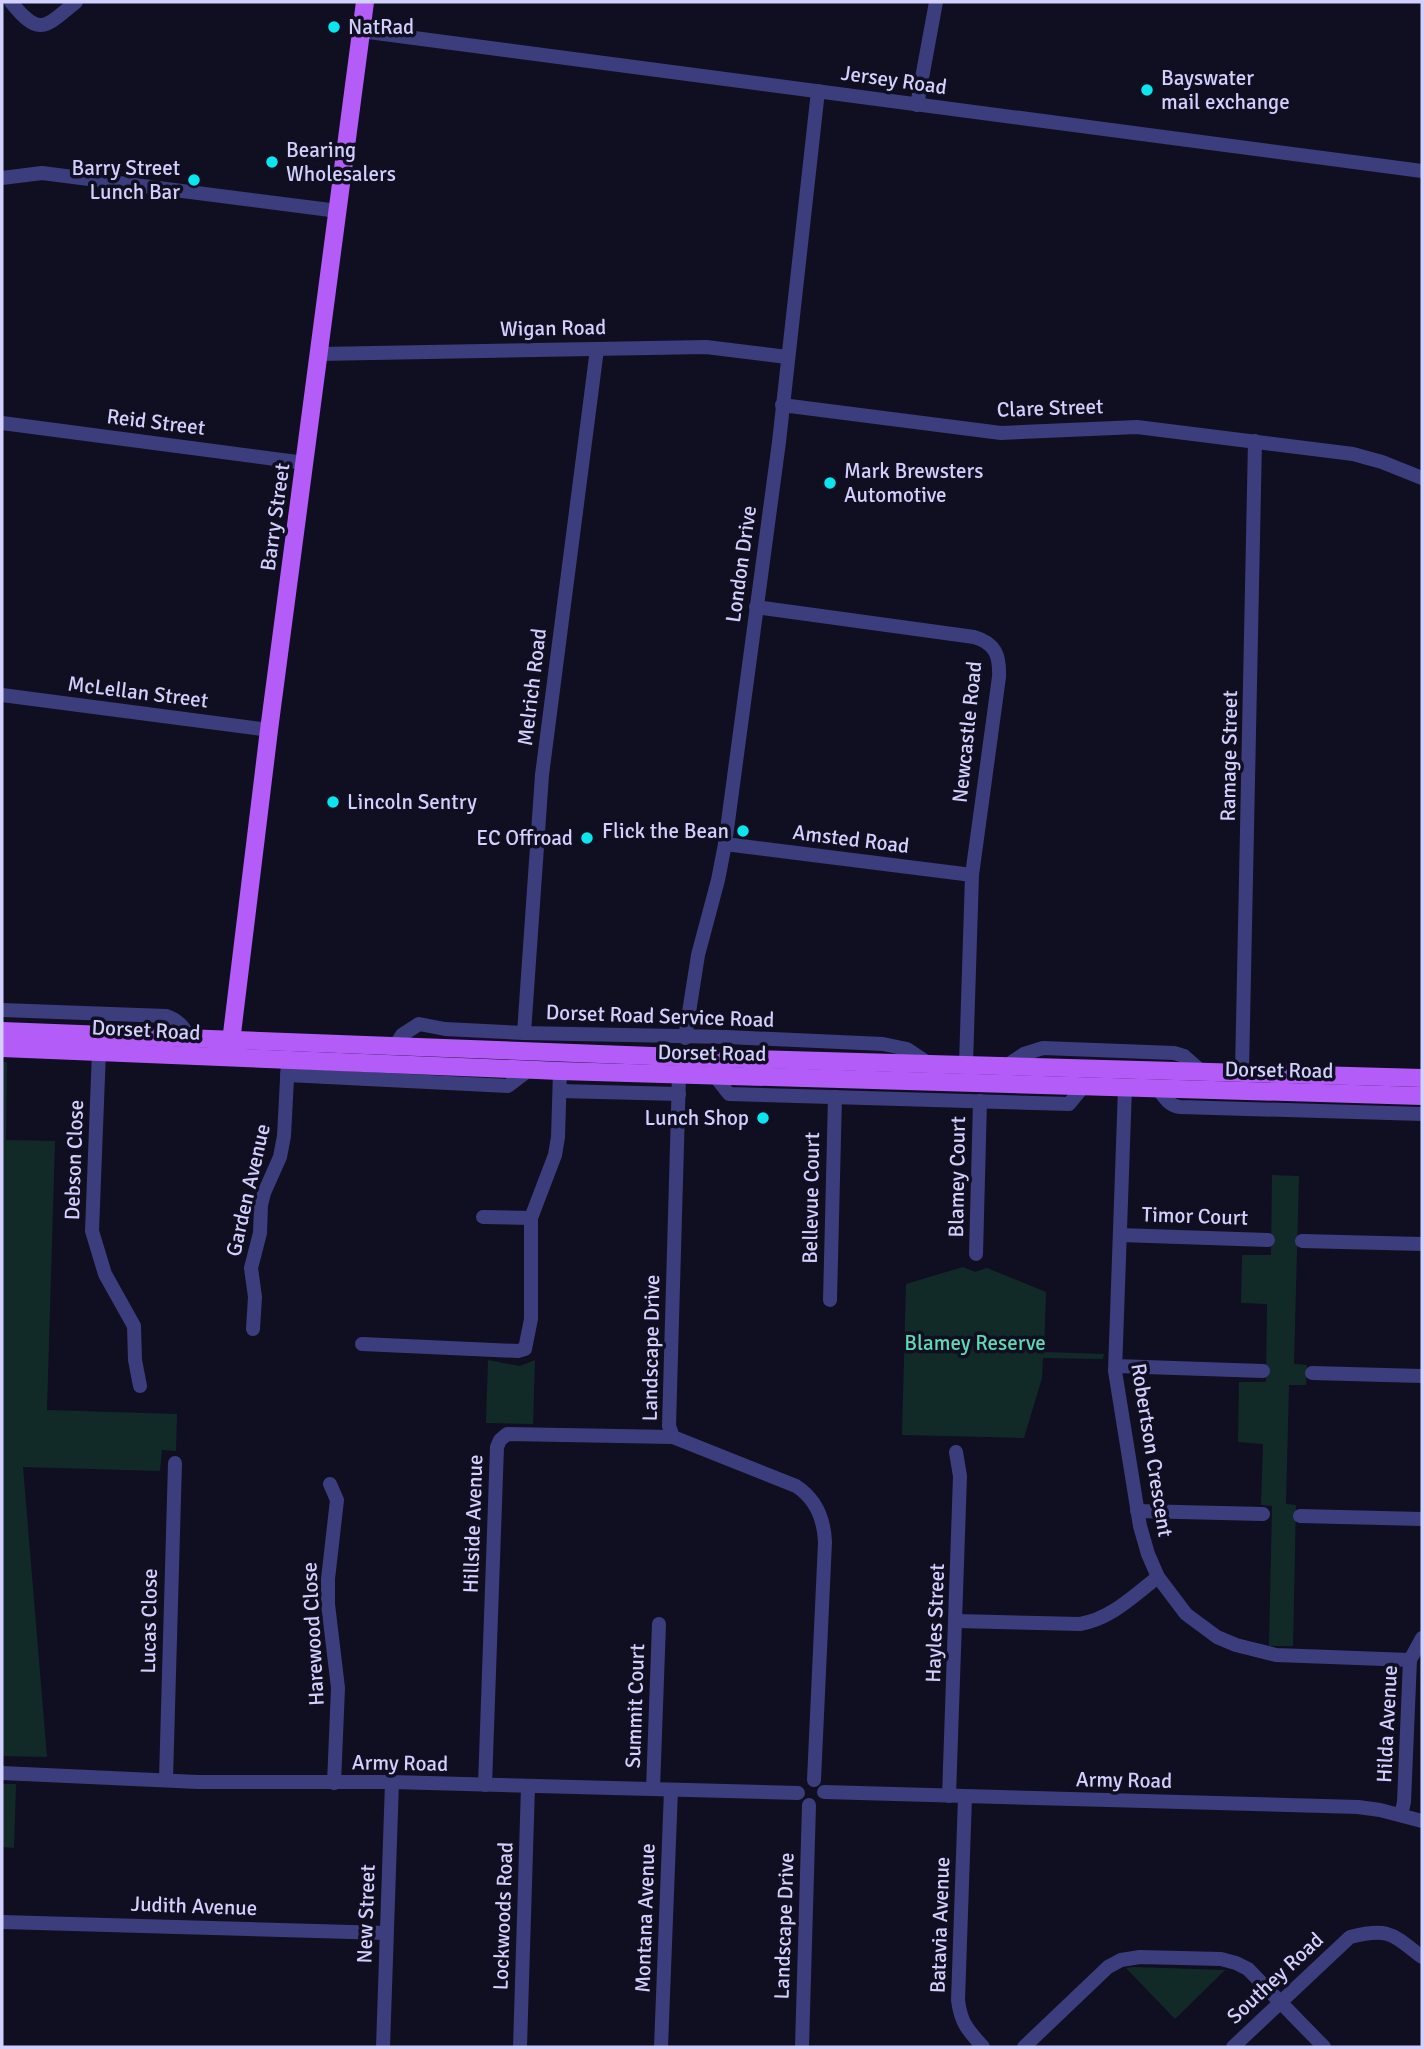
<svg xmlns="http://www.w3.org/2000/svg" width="1424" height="2049" font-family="Signika,sans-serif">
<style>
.green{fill:#112a28}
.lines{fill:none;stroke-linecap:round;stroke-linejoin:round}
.minor{stroke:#3b3d7d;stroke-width:14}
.major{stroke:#b45cf8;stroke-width:18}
.poi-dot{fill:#0be5ee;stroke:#100e21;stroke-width:2.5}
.labels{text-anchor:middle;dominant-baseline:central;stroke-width:7;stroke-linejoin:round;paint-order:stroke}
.poi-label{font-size:21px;fill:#d2d0fd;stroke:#100e21;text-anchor:start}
.street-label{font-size:21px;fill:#d2d0fd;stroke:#100e21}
.park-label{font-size:21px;fill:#5fd9b3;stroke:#100e21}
</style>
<rect width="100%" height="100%" fill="#100e21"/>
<g class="green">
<polygon points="2,1062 7,1062 6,1140 55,1141 47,1410 177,1414 176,1451 162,1450 160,1471 23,1467 47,1757 2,1756"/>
<polygon points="1272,1175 1299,1176 1294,1364 1307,1365 1306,1385 1289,1385 1286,1504 1296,1505 1293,1646 1269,1646 1272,1506 1261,1505 1263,1444 1238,1442 1239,1382 1266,1382 1267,1304 1241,1303 1242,1255 1271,1255"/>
<polygon points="963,1267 975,1272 987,1268 1046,1292 1044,1352 1104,1354 1103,1359 1043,1358 1042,1378 1024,1438 902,1435 906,1284"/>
<polygon points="488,1360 520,1366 535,1360 533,1424 486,1423"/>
<polygon points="2,1784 16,1784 14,1848 2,1847"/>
<polygon points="1134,1967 1225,1970 1175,2019 1126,1968"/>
</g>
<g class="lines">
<g class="minor">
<path d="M11,2C40,38 45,27 76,2"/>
<polyline points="361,31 1422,171"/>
<polyline points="917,105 936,2"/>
<polyline points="2,178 42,173 338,211"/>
<polyline points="319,354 706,347 787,357"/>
<polyline points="782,405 1001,433 1137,427 1353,454 1382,462 1422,478"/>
<polyline points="2,423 305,463"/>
<path d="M756,607L974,637C995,643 1000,655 999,677L972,875L966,1064"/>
<polyline points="2,695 269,730"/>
<polyline points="725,844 972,875"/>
<path d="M2,1010L166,1016C178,1020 183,1026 189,1037"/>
<polyline points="524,1033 542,775 597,349"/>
<polyline points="685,1038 698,955 718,880 725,844 779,442 818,91"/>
<polyline points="395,1046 402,1035 419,1024 445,1029 524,1033 727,1037 883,1044 907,1049 928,1063"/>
<polyline points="99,1051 92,1231 105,1274 134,1326 135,1360 140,1386"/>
<polyline points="1006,1066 1024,1054 1043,1048 1174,1053 1184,1056 1201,1071"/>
<polyline points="1242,1072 1255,441"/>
<polyline points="287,1075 508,1086 529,1070"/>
<path d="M679,1075L669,1426L673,1437L796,1486C816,1499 824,1518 825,1542L814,1780"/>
<polyline points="714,1075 729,1094 1069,1104 1083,1087"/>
<polyline points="1125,1088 1115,1371 1140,1526 1148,1554 1158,1577 1186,1614 1217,1637 1236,1645 1276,1655 1410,1660"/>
<path d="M1158,1089C1165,1098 1169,1106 1180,1107L1422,1114"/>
<polyline points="560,1091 679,1094"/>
<polyline points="483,1217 531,1218"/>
<polyline points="1120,1235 1268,1240"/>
<polyline points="1302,1241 1422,1244"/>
<polyline points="976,1254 980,1101"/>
<polyline points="830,1300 835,1097"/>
<polyline points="253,1329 255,1297 251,1268 260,1233 261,1205 264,1193 280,1157 284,1136 288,1060"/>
<polyline points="362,1344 518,1351 525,1349 531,1319 531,1218 555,1155 558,1137 560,1071"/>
<polyline points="1116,1366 1263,1371"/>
<polyline points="1312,1373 1422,1376"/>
<polyline points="330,1484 337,1500 328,1579 328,1604 338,1688 334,1783"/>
<polyline points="1137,1511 1263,1514"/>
<polyline points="1300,1516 1422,1519"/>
<path d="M956,1621L1080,1624C1111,1619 1133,1596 1158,1577"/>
<polyline points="2,1773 198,1782 392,1782 798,1793"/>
<polyline points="166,1779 175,1463"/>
<polyline points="485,1785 497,1447 500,1440 507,1434 673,1437"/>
<polyline points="653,1789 659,1624"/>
<polyline points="824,1792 1358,1807 1380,1810 1422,1821"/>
<polyline points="949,1796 960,1476 956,1452"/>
<path d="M965,1797L958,2000C961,2024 968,2030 983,2047"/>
<polyline points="1401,1815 1404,1802 1410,1660 1422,1638"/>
<polyline points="2,1922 386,1933"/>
<polyline points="383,2047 392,1782"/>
<polyline points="520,2047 528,1786"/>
<polyline points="661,2047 671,1790"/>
<polyline points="802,2047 809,1805"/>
<polyline points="1024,2047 1108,1967 1121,1960 1140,1957 1221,1959 1236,1963 1248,1969 1324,2047"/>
<path d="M1233,2047L1350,1937C1389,1927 1392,1934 1422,1957"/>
</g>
<g class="major">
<polyline points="2,1031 679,1057 1422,1078"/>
<polyline points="2,1048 560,1071 1422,1096"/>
<polyline points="230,1050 269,730 365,2"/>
</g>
</g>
<g class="poi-dot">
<circle cx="334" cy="27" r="7"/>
<circle cx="1147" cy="90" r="7"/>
<circle cx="272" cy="162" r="7"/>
<circle cx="194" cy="180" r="7"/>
<circle cx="830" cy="483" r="7"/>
<circle cx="333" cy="802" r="7"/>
<circle cx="743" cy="831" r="7"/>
<circle cx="587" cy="838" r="7"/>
<circle cx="763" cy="1118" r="7"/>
</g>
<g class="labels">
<g class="poi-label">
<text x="348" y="27">NatRad</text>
<text x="1161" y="78">Bayswater<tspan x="1161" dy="24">mail exchange</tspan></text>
<text x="286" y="150">Bearing<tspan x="286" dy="24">Wholesalers</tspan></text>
<text x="180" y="168" text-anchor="end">Barry Street<tspan x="180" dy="24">Lunch Bar</tspan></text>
<text x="844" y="471">Mark Brewsters<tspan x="844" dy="24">Automotive</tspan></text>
<text x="347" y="802">Lincoln Sentry</text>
<text x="729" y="831" text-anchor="end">Flick the Bean</text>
<text x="573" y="838" text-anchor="end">EC Offroad</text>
<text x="749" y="1118" text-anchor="end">Lunch Shop</text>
</g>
<g class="street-label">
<text transform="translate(894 80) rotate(8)">Jersey Road</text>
<text transform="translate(553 328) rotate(-1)">Wigan Road</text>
<text transform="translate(1050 408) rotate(-2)">Clare Street</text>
<text transform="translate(156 422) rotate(7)">Reid Street</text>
<text transform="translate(275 517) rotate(-82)">Barry Street</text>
<text transform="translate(741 564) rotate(-82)">London Drive</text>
<text transform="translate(532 687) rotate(-83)">Melrich Road</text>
<text transform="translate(138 692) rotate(7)">McLellan Street</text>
<text transform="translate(967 732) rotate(-84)">Newcastle Road</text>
<text transform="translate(1229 756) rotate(-89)">Ramage Street</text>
<text transform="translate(851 839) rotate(7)">Amsted Road</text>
<text transform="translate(660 1016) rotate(2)">Dorset Road Service Road</text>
<text transform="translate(146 1030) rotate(3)">Dorset Road</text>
<text transform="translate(712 1053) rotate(1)">Dorset Road</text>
<text transform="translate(1279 1070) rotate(1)">Dorset Road</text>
<text transform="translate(74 1160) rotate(-88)">Debson Close</text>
<text transform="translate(957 1177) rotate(-89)">Blamey Court</text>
<text transform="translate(248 1190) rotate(-77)">Garden Avenue</text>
<text transform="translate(811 1198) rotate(-89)">Bellevue Court</text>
<text transform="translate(1195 1216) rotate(2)">Timor Court</text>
<text transform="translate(651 1348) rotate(-89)">Landscape Drive</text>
<text transform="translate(1152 1450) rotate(81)">Robertson Crescent</text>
<text transform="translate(473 1524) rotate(-88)">Hillside Avenue</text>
<text transform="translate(149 1621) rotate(-89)">Lucas Close</text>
<text transform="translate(935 1623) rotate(-88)">Hayles Street</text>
<text transform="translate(313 1634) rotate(-93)">Harewood Close</text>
<text transform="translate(635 1706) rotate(-88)">Summit Court</text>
<text transform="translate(1387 1724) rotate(-87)">Hilda Avenue</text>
<text transform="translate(400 1763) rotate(1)">Army Road</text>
<text transform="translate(1124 1780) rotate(1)">Army Road</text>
<text transform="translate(194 1906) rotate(2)">Judith Avenue</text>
<text transform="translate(366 1914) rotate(-88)">New Street</text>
<text transform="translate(503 1916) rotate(-88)">Lockwoods Road</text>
<text transform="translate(645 1918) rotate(-88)">Montana Avenue</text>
<text transform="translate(940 1925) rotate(-88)">Batavia Avenue</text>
<text transform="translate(784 1926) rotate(-88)">Landscape Drive</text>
<text transform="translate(1275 1978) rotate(-43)">Southey Road</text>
</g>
<g class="park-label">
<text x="975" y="1343">Blamey Reserve</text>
</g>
</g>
<rect width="1424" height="2049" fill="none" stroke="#d2d0fd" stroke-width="7"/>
</svg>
